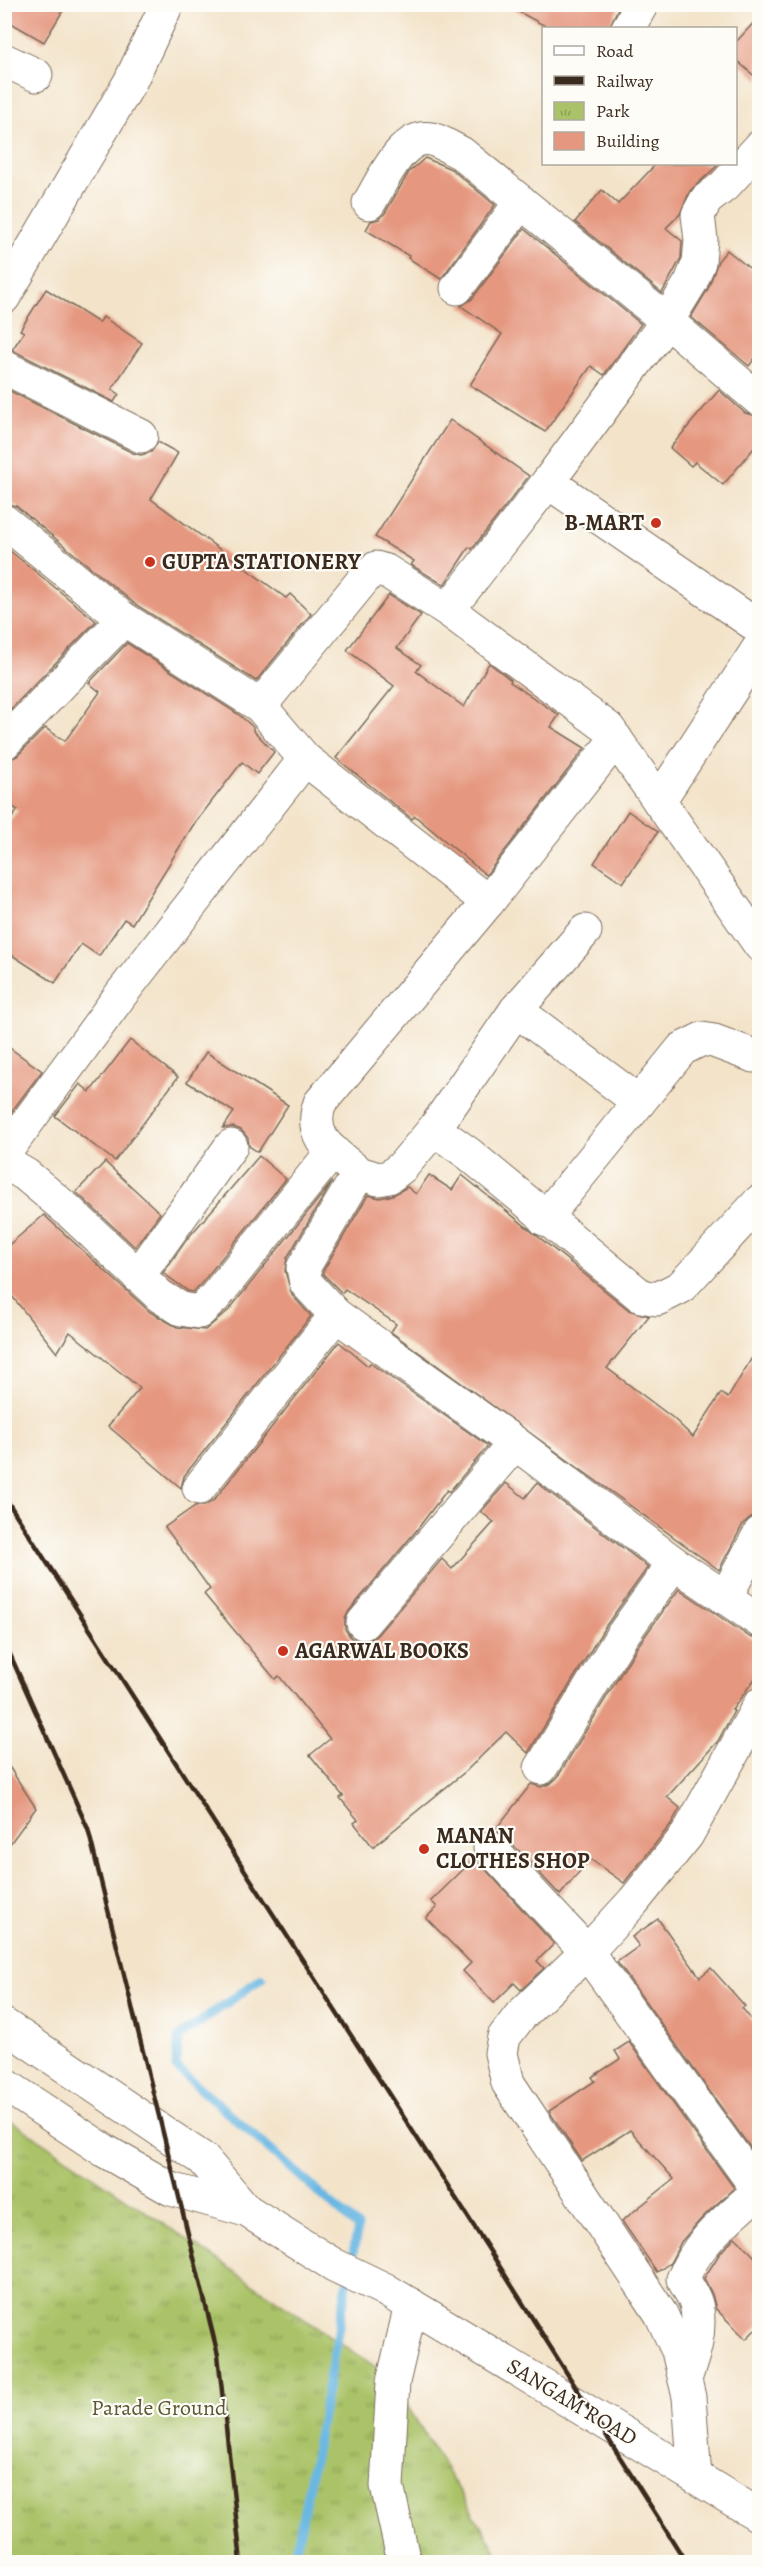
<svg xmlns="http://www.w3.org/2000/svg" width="764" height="2567" font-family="Alegreya,serif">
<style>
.park{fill:url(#park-tufts);stroke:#727643;stroke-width:1.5}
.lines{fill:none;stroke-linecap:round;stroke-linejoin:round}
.stream{stroke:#69b7e3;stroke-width:9}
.building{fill:#e5977f}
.minor-casing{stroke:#7b6b5a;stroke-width:35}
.tertiary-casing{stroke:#7b6b5a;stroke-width:35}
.secondary-casing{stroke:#7b6b5a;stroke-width:35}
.minor{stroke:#fff;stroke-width:33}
.tertiary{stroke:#fff;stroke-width:33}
.secondary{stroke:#fff;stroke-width:33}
.rail{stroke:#3b2a1e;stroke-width:4.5}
.poi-dot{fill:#c8321e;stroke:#fdfcf7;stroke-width:2}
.labels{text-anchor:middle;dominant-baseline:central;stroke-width:4.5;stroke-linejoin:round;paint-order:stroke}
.poi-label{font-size:22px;font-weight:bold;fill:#3b2a1e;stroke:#fdfcf7;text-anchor:start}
.street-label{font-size:22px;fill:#3b2a1e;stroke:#fdfcf7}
.park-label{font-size:22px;fill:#5c5834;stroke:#fdfcf7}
</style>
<defs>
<pattern id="park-tufts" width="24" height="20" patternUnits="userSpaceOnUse" patternTransform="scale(1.5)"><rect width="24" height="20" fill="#aac368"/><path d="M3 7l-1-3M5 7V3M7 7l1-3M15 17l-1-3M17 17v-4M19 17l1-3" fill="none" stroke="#8c9f55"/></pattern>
</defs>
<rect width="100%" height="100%" fill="#fdfcf7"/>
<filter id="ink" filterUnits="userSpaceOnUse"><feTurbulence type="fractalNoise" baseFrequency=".0167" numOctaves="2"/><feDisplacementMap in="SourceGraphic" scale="12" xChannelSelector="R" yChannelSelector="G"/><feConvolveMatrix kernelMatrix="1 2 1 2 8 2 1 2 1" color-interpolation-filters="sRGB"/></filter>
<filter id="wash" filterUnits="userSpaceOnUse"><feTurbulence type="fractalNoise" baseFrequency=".008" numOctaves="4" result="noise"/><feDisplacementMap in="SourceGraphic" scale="24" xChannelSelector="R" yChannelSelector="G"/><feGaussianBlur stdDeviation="1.35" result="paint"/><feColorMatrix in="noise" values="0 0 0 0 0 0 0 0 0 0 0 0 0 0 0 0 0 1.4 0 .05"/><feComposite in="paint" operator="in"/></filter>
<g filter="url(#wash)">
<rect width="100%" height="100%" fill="#f3e3c9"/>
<polygon class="park" points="4,2116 389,2376 503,2562 5,2562"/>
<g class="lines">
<polyline class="stream" points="262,1978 179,2037 176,2067 358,2227 294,2562"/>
</g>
<g id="blocks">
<g class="building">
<polygon points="4,4 67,4 44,42 4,19"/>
<polygon points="504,4 620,4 609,28 549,28"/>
<polygon points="759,17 759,80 735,59 735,43"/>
<polygon points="425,158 451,169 495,205 441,279 408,258 409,256 366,230 371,221 379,219 385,213 409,172"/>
<polygon points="656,164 719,164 690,191 680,214 666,228 682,241 681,258 662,293 575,222 602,190 618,204"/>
<polygon points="524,229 641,324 604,375 591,366 545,432 470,385 502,334 461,306 472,299"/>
<polygon points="727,250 759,276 759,353 749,366 691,317 708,289 718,261"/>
<polygon points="46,289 99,323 103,317 142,343 112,389 119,394 114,402 12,350 24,332 20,330"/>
<polygon points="4,388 133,453 141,455 151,452 158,442 178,453 151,499 286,598 290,594 311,614 256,681 135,604 16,506 4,503"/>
<polygon points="719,390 745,413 759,416 759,442 723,485 695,462 691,466 670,448"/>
<polygon points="450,420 529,476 472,549 469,547 444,585 411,565 414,561 375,537"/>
<polygon points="4,546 96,621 4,716"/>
<polygon points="389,595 421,615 397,648 421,665 416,671 464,707 489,663 511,680 510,682 559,715 551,727 585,748 486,875 415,816 412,819 336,758 394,686 347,650"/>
<polygon points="127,643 238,714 253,727 253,730 274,752 257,774 242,762 192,827 132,924 124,919 99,956 81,944 55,983 4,950 4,828 18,810 4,802 4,761 17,756 45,728 65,741 100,692 89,683"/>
<polygon points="628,811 658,832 623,883 594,863"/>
<polygon points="130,1040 178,1077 115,1161 55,1116 80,1084 90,1092"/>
<polygon points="4,1044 42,1071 9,1115 4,1112"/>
<polygon points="206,1052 288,1105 258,1152 249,1146 248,1138 241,1130 233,1127 223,1128 234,1112 187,1082"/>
<polygon points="259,1156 286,1179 200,1285 193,1292 188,1291 163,1273 187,1239"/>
<polygon points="105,1162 160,1213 135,1247 76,1192"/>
<polygon points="429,1175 452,1190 462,1175 629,1310 649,1316 607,1368 673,1418 693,1437 721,1393 728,1398 759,1346 759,1514 751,1517 743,1524 719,1570 391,1332 396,1324 345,1289 342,1293 323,1274 323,1271 368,1195 380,1198 393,1195 407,1187 416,1194"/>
<polygon points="332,1182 287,1258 285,1271 292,1295 311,1316 184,1476 181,1488 108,1426 140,1388 70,1332 57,1353 4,1286 4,1249 44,1215 150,1312 177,1327 205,1330 229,1310"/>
<polygon points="339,1342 368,1366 370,1363 488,1446 449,1492 447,1490 416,1531 349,1611 345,1619 345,1629 351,1638 360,1641 370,1640 377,1635 442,1559 452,1569 494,1522 481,1512 506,1483 525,1498 537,1483 648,1567 605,1627 528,1753 506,1732 466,1771 373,1847 354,1823 358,1820 340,1798 343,1796 310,1755 330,1739 279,1676 275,1679 204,1594 210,1589 165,1527 195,1506 205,1506 214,1500"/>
<polygon points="679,1589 750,1637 759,1640 759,1673 732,1710 734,1711 718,1741 667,1797 680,1808 671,1824 624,1883 590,1859 560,1895 504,1835 495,1830 531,1784 541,1787 550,1784 557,1778 637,1647"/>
<polygon points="4,1759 36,1808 4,1852"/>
<polygon points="475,1858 554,1944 537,1961 544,1968 521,1990 514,1983 494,2003 463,1971 471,1963 426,1918 437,1907 431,1901"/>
<polygon points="658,1919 700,1977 711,1968 745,2006 742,2008 759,2029 759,2160 617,1962 639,1946 632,1937"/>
<polygon points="629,2042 734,2188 702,2218 681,2242 670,2263 657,2272 622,2221 674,2179 630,2130 582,2161 549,2111 595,2081 592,2077 620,2059 615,2051"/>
<polygon points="735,2237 759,2261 759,2326 746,2339 716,2309 712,2294 704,2278 720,2253"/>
</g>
</g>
</g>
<g filter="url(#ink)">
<use href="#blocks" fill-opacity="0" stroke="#7b6b5a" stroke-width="1.5"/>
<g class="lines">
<g class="minor-casing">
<g id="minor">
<polyline points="628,28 642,4"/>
<polyline points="4,60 36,75"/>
<path d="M369,203C382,182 402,133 431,139C441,141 452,149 461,153L667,321L548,482L448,610"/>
<polyline points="457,288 521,202"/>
<polyline points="4,367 141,436"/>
<polyline points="757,398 667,321 691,282 699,262 701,240 698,215 706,200 724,186 760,147"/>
<polyline points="548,482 760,628"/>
<path d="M4,521L124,619L260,706L305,759L488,902L320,1103C307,1139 334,1152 359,1173L303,1268L306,1283L336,1315L515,1443L674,1563L760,1621"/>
<polyline points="260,706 368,574 376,568 386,571 448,610 608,728 760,945"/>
<polyline points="4,743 124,619"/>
<polyline points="659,801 760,646"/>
<polyline points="488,902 616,739"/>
<polyline points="516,1010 639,1102"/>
<polyline points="434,1129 469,1154 641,1296 657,1299 681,1287 760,1201"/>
<polyline points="4,1154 122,993 305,759"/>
<polyline points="4,1162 26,1175 69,1211 160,1296 181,1309 199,1312 214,1298 333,1151"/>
<polyline points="359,1173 378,1179 389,1177 402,1167 434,1129 516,1010 585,931"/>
<polyline points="544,1219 682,1049 702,1039 714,1041 754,1056"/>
<polyline points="138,1276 231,1146"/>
<polyline points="199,1488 336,1315"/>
<polyline points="725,1598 760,1533"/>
<polyline points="363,1623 515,1443"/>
<polyline points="541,1768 621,1637 674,1563"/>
<polyline points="490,1848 587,1952 759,2191"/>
<path d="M685,2379C693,2357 701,2333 697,2309C696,2299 688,2288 683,2279C696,2242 731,2216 760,2190"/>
<polyline points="695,2477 689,2397 678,2351 661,2314 508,2083 501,2053 504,2037 520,2016 587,1952 633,1902 687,1835 760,1704"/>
<polyline points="404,2562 387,2486 393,2382 411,2305"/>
</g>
</g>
<g class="tertiary-casing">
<polyline id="tertiary" points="4,297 130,82 167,4"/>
</g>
<g class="secondary-casing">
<g id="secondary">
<polyline points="4,2025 203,2159 246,2210"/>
<polyline points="4,2084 105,2151 171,2189 246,2210 334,2265 384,2289 760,2516"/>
</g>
</g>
<use href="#minor" class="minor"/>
<use href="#tertiary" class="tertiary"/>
<use href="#secondary" class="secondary"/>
<g class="rail">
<polyline points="4,1496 493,2256 686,2562"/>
<polyline points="4,1641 88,1829 218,2355 241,2562"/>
</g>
</g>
</g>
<g class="poi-dot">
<circle cx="656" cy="523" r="6"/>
<circle cx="150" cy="562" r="6"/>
<circle cx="283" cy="1651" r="6"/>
<circle cx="424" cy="1849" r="6"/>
</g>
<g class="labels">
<g class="poi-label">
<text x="644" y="523" text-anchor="end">B-MART</text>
<text x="162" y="562">GUPTA STATIONERY</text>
<text x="295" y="1651">AGARWAL BOOKS</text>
<text x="436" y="1836">MANAN<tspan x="436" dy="25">CLOTHES SHOP</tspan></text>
</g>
<g class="street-label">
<text transform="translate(572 2402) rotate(31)">SANGAM ROAD</text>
</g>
<g class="park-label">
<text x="159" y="2408">Parade Ground</text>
</g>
</g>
<rect width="764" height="2567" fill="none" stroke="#fdfcf7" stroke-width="24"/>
<rect x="542" y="27" width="195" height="138" fill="#fdfcf7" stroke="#afa8a0" stroke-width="1.5"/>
<rect x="554" y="46" width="30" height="9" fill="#ffffff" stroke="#afa8a0" stroke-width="1.5"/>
<text x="596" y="57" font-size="18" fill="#3b2a1e">Road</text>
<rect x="554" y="76" width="30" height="9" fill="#3b2a1e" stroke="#afa8a0" stroke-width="1.5"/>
<text x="596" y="87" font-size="18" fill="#3b2a1e">Railway</text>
<rect x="554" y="102" width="30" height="18" fill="url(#park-tufts)" stroke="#afa8a0" stroke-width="1.5"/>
<text x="596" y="117" font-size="18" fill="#3b2a1e">Park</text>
<rect x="554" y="132" width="30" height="18" fill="#e5977f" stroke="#afa8a0" stroke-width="1.5"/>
<text x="596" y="147" font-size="18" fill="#3b2a1e">Building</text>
</svg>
